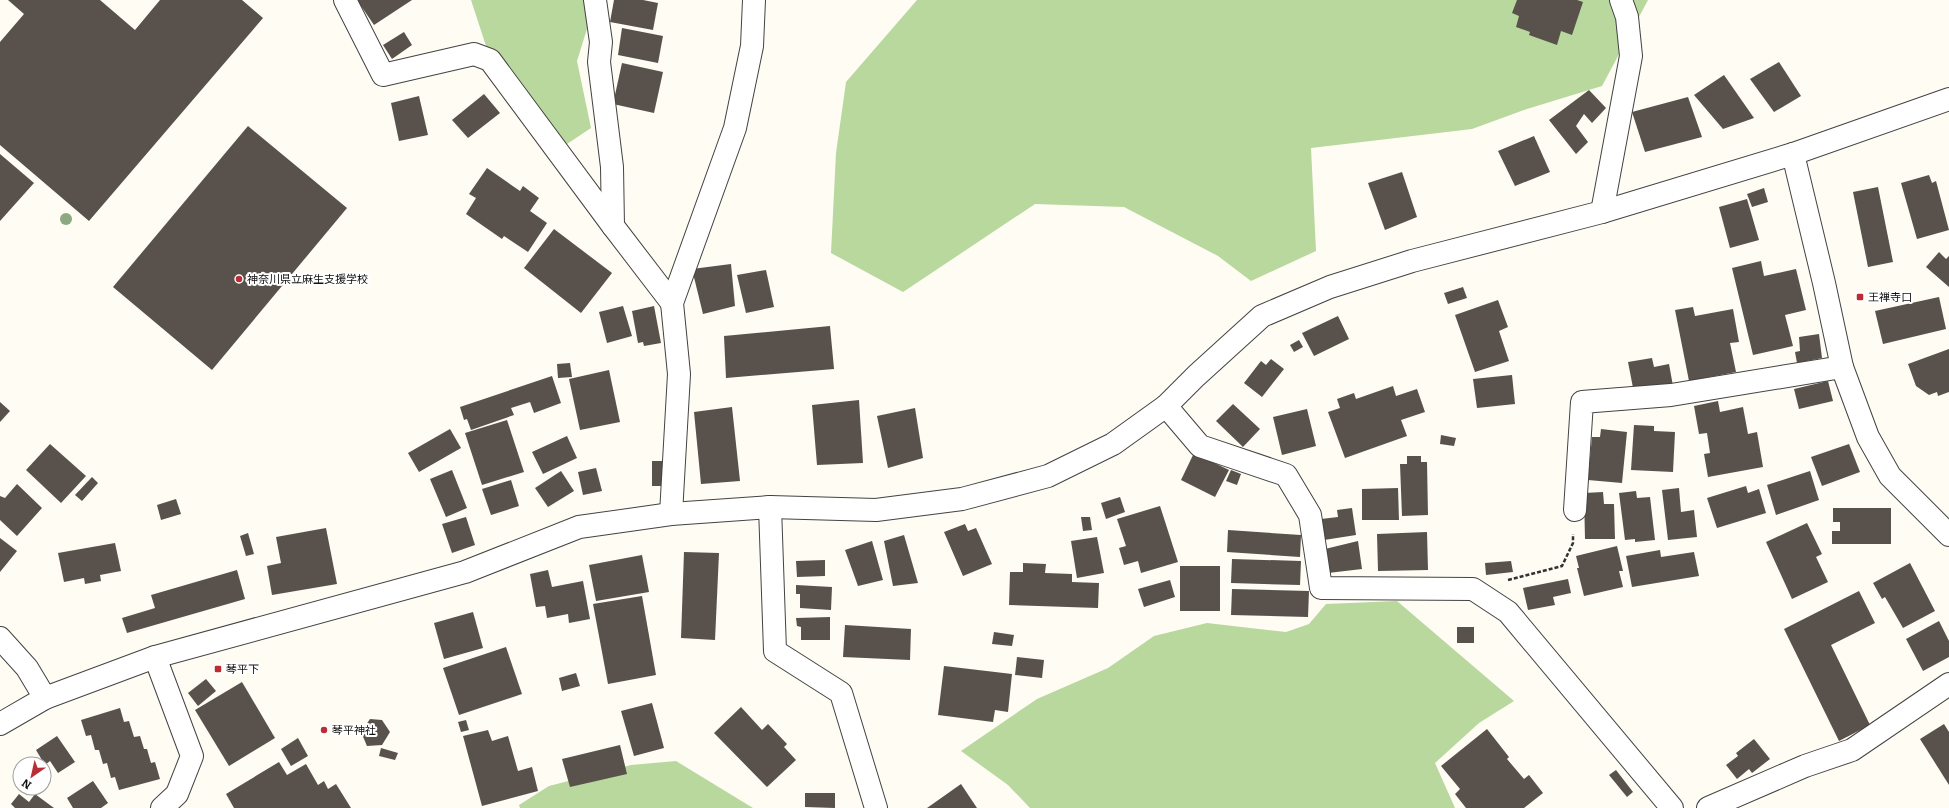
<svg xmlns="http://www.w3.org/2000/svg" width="1949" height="808" font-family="Bitter,'Noto Sans JP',serif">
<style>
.forest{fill:#b8d89e}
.building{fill:#58514c}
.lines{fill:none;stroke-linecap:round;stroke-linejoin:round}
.minor-casing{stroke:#434343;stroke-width:24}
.path{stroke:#323232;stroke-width:2.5;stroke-dasharray:4 2;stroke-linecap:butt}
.minor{stroke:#fff;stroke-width:22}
.tree{fill:#8da981}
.poi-dot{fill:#b92e36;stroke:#fff;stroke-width:1.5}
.labels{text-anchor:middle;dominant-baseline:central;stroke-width:4;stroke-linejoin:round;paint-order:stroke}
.poi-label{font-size:11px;fill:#101010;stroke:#fff;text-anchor:start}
</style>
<rect width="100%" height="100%" fill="#fefcf3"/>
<g class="forest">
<polygon points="471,0 596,0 577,61 591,128 567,144 488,52"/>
<polygon points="917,0 1648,0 1602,86 1527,109 1472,129 1311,148 1316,251 1251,281 1218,256 1124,207 1035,204 903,292 831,253 836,153 846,82"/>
<polygon points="1397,601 1514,701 1479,723 1435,763 1455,808 1030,808 1008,785 961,751 1037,699 1108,668 1154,636 1207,623 1286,632 1309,624 1326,604"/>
<polygon points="676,761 753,808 520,808 519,805 549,786 631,765"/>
</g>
<g class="building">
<polygon points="8,0 100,0 135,30 160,0 242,0 263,18 89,221 0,145 0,42 24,14"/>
<polygon points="357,0 412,0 374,25"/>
<polygon points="614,0 643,0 658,3 653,30 610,22"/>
<polygon points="1517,0 1577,0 1583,2 1572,35 1561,31 1557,45 1529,35 1530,32 1516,27 1519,16 1512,13"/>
<polygon points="622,28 663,36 658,63 618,55"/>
<polygon points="404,32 412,45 392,59 383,45"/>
<polygon points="1779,62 1801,96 1774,112 1750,79"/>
<polygon points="622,63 663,72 654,113 613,104"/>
<polygon points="1724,75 1754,118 1723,129 1694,95"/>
<polygon points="1589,90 1606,108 1592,123 1584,114 1576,126 1588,142 1576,154 1549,120"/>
<polygon points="484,94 500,113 468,138 452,120"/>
<polygon points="419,96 428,135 399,141 391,103"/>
<polygon points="1688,97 1702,137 1645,152 1632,112"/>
<polygon points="248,126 347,208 212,370 113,287"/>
<polygon points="1534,136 1550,172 1515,186 1498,151"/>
<polygon points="0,154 34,183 0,221"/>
<polygon points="487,168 520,191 523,186 539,198 530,211 547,223 528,252 504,236 502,239 466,214 476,198 469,194"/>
<polygon points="1402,172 1417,217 1385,230 1368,183"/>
<polygon points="1929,175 1932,183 1936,181 1949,230 1917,239 1901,183"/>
<polygon points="1878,187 1893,262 1868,267 1853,192"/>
<polygon points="1764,188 1768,202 1752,207 1747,194"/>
<polygon points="1747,199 1759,240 1730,248 1719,207"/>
<polygon points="554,229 612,273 581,313 524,268"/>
<polygon points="1939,252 1946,259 1949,256 1949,287 1926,267"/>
<polygon points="1761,261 1764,276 1796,269 1806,310 1785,315 1793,346 1753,355 1732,268"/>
<polygon points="731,264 735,306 703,314 692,269"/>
<polygon points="766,270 774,307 746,313 737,275"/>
<polygon points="1463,287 1467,298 1448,304 1444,293"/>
<polygon points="1939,297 1946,329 1883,344 1875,311"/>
<polygon points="1498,300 1508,327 1499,331 1509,361 1475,372 1455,315"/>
<polygon points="623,306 632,336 607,343 599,312"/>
<polygon points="654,306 661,343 644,346 643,342 638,343 632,311"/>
<polygon points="1693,307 1695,316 1733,309 1739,342 1730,343 1736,372 1689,381 1675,310"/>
<polygon points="1338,316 1349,339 1314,356 1302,333"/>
<polygon points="830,326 834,369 726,378 724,336"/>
<polygon points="1819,334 1822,358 1797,363 1795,352 1800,351 1799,337"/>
<polygon points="1299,340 1303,347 1294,352 1290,345"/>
<polygon points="1949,349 1949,392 1938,396 1937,392 1929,395 1916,386 1908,364"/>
<polygon points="1652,358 1654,367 1669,364 1673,386 1634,393 1628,362"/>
<polygon points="1271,359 1284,369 1262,397 1244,383 1261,361 1266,365"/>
<polygon points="570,363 572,377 558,378 557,364"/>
<polygon points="609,370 620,422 580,430 569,379"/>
<polygon points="1512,375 1515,404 1477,408 1473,379"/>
<polygon points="552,376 561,403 534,413 530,402 511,408 514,415 471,430 467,419 464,420 460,407"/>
<polygon points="1828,381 1833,401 1799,409 1794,389"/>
<polygon points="1393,386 1396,396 1417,389 1425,412 1401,420 1407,436 1345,458 1328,412 1340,408 1337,399 1354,393 1356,399"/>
<polygon points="859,400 863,463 817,465 812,405"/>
<polygon points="1718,401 1720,412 1743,407 1748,434 1757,432 1763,467 1708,477 1704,454 1710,453 1707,433 1699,434 1694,406"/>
<polygon points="0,402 10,411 0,422"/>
<polygon points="1233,404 1260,429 1243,447 1216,421"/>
<polygon points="732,407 740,481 701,484 694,412"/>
<polygon points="915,408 923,458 888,468 877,416"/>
<polygon points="1307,409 1316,446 1282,455 1273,417"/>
<polygon points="507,420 524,472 482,485 465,433"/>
<polygon points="1634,425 1654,426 1654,431 1675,432 1673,472 1631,470"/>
<polygon points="450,429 461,448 419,472 408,453"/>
<polygon points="1601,429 1627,432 1622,483 1588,480 1592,437 1600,437"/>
<polygon points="1441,435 1456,438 1454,446 1440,444"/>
<polygon points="567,436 577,458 543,474 532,452"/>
<polygon points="50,444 86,476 61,503 26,470"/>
<polygon points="1849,444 1860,472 1822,486 1811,457"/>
<polygon points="1194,453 1229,470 1215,497 1181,480"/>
<polygon points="1407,456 1421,456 1421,462 1427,462 1428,515 1402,516 1400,464 1407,464"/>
<rect x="652" y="461" width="14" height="25"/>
<polygon points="596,468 602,491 583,495 578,472"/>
<polygon points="452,470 467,508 446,517 430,479"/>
<polygon points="1231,470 1241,474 1237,485 1226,481"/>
<polygon points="561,471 574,491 548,507 535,488"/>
<polygon points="1810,471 1819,500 1776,515 1767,485"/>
<polygon points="92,477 98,483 82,501 75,495"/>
<polygon points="511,480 519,506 491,515 482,489"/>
<polygon points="17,484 42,508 17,536 0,520 0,496 5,498"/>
<polygon points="1746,486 1748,493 1759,489 1766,513 1717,528 1707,498"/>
<polygon points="1398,488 1399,520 1362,520 1362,489"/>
<polygon points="1679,488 1681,512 1694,510 1697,537 1668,540 1662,490"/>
<polygon points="1636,491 1637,498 1650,497 1655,540 1635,542 1635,539 1625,540 1619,493"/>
<polygon points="1603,492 1604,504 1614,504 1615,539 1585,539 1584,493"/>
<polygon points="1120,497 1125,512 1106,519 1101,503"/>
<polygon points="176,499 181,514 161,520 157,505"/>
<polygon points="1160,506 1178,562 1141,573 1138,561 1124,565 1119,548 1126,546 1117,519"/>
<polygon points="1352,508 1356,535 1324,540 1321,519 1338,517 1337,510"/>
<polygon points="1833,508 1891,508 1891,544 1832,544 1832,531 1840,531 1840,522 1833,522"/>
<polygon points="466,517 475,545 452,553 442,524"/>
<polygon points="1081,517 1090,517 1092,530 1083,531"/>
<polygon points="1807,523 1822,554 1816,557 1828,582 1792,599 1766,542"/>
<polygon points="965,524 968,531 976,528 992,564 963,576 944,532"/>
<polygon points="326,528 337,584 272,595 267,566 281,563 276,537"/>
<polygon points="1228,530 1301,535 1300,557 1227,552"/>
<polygon points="1427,532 1428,570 1378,571 1377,534"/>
<polygon points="248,533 254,554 246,556 240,536"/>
<polygon points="904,535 918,583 893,586 884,541"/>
<polygon points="1097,537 1104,573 1077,578 1071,541"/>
<polygon points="0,538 17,551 0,572"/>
<polygon points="872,541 883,580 858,586 845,550"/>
<polygon points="1358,541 1362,569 1328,573 1325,549"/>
<polygon points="115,543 121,571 100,575 101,581 85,584 84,578 64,582 58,553"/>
<polygon points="1617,546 1623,571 1619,571 1623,587 1584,596 1577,568 1579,568 1576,556"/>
<polygon points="1660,550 1661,557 1694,552 1699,576 1632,587 1626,556"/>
<polygon points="684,552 719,553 715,640 681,638"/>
<polygon points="642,555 649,592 596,601 589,565"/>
<polygon points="1232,559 1301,561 1300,585 1231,583"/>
<polygon points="825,560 825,576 797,577 796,561"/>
<polygon points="1511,561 1513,572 1486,575 1485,563"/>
<polygon points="1023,563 1046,564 1045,573 1072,574 1072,582 1099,583 1098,608 1009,605 1010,572 1023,572"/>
<polygon points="1910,563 1935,611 1903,628 1885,597 1882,599 1873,583"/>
<rect x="1180" y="566" width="40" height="45"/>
<polygon points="237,570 245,599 127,633 122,618 155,608 151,595"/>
<polygon points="548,570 552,587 583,581 590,619 569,623 568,614 547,618 545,606 536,607 530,574"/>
<polygon points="1568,579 1571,593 1553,597 1555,605 1528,610 1523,588"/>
<polygon points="1170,580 1175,597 1144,607 1138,589"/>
<polygon points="796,585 832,587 831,610 800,608 800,594 796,594"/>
<polygon points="1232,589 1309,591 1308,617 1231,615"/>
<polygon points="1859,591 1875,623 1831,645 1870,725 1839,741 1784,629"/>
<polygon points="642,596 656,675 608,684 593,604"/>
<polygon points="473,612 483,648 444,659 434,623"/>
<polygon points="830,617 830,640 801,640 801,627 797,626 796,618"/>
<polygon points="1939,621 1949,641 1949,657 1923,671 1906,639"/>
<polygon points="845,625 911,629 910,660 843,657"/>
<rect x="1457" y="627" width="17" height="16"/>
<polygon points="994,632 1014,635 1012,646 992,644"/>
<polygon points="506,647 522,694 459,715 443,668"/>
<polygon points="1017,657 1044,660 1042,678 1015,675"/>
<polygon points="944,666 1012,674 1008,712 995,710 993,722 938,715"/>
<polygon points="576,673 580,686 562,691 559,678"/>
<polygon points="206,679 216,691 198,706 188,693"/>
<polygon points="242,682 275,738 229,766 195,710"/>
<polygon points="652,703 664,748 634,756 621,711"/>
<polygon points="741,707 762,730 768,724 787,744 784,747 796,760 767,787 714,733"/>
<polygon points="120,708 124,722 129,721 134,737 140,736 144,749 147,749 151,763 155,762 160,779 119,790 115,777 111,778 107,763 103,764 99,750 95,750 91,735 86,736 81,720"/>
<polygon points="370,719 382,720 390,732 382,745 367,746 361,732"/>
<polygon points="466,720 469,730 461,732 458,722"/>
<polygon points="1944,724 1949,732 1949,785 1920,739"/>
<polygon points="1487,729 1509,757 1507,759 1524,779 1529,775 1543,793 1524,808 1466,808 1455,794 1460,789 1441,766"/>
<polygon points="488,730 492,741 508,736 518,771 532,767 538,791 482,806 463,736"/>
<polygon points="57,736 75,762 58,773 50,761 45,765 36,750"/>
<polygon points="298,738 308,756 291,766 281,749"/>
<polygon points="1754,739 1770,759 1752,773 1749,769 1737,779 1726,765 1738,756 1736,753"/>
<polygon points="620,745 627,774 570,787 562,759"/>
<polygon points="381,748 398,753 395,760 379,756"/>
<polygon points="279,762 287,775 306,764 318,785 324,781 328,789 336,784 351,808 234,808 226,794"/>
<polygon points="1616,770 1633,792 1627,797 1609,775"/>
<polygon points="93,781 108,803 101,808 73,808 67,798"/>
<polygon points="961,784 977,808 927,808"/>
<polygon points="805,793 835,793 835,808 805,807"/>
<polygon points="19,794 29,802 35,794 54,808 15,808 11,804"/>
</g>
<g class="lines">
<g class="minor-casing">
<g id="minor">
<polyline points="345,0 383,75 474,54 490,60 613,226 672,303"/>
<polyline points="595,0 601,42 599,62 612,167 613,226"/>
<polyline points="1793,154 1824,283 1842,367 1868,437 1890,476 1949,535"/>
<polyline points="1602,212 1631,56 1627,17 1621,0"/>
<polyline points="1166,406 1200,446 1286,475 1310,515 1321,588 1473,589 1508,612 1672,808"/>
<polyline points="770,507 775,651 841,693 876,808"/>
<polyline points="1575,510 1582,402 1671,395 1842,367"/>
<polyline points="671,514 679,374 672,303 735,128 752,46 754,0"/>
<polyline points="0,638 27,668 45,698"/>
<polyline points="155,657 192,756 177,794 162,808"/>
<polyline points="0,724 45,698 155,657 465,572 579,527 671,514 770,507 876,510 962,499 1048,476 1113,444 1166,406 1196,376 1262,316 1330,287 1412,261 1602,212 1793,154 1949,99"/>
<polyline points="1708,808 1805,766 1852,750 1949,684"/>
</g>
</g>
<polyline class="path" points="1508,580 1562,566 1573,543 1573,534"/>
<use href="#minor" class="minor"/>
</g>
<circle class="tree" cx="66" cy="219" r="6"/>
<g class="poi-dot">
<circle cx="239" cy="279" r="4"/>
<rect x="1856" y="293" width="8" height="8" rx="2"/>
<rect x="214" y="665" width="8" height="8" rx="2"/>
<circle cx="324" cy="730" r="4"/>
</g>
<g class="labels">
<g class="poi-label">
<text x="247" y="279">神奈川県立麻生支援学校</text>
<text x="1868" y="297">王禅寺口</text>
<text x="226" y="669">琴平下</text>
<text x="332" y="730">琴平神社</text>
</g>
</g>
<g transform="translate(32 776) rotate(214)"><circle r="19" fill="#ffffff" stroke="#9f9f9f"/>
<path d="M0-3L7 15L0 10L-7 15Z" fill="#b92e36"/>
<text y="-6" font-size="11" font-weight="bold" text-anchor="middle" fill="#101010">N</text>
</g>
</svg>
